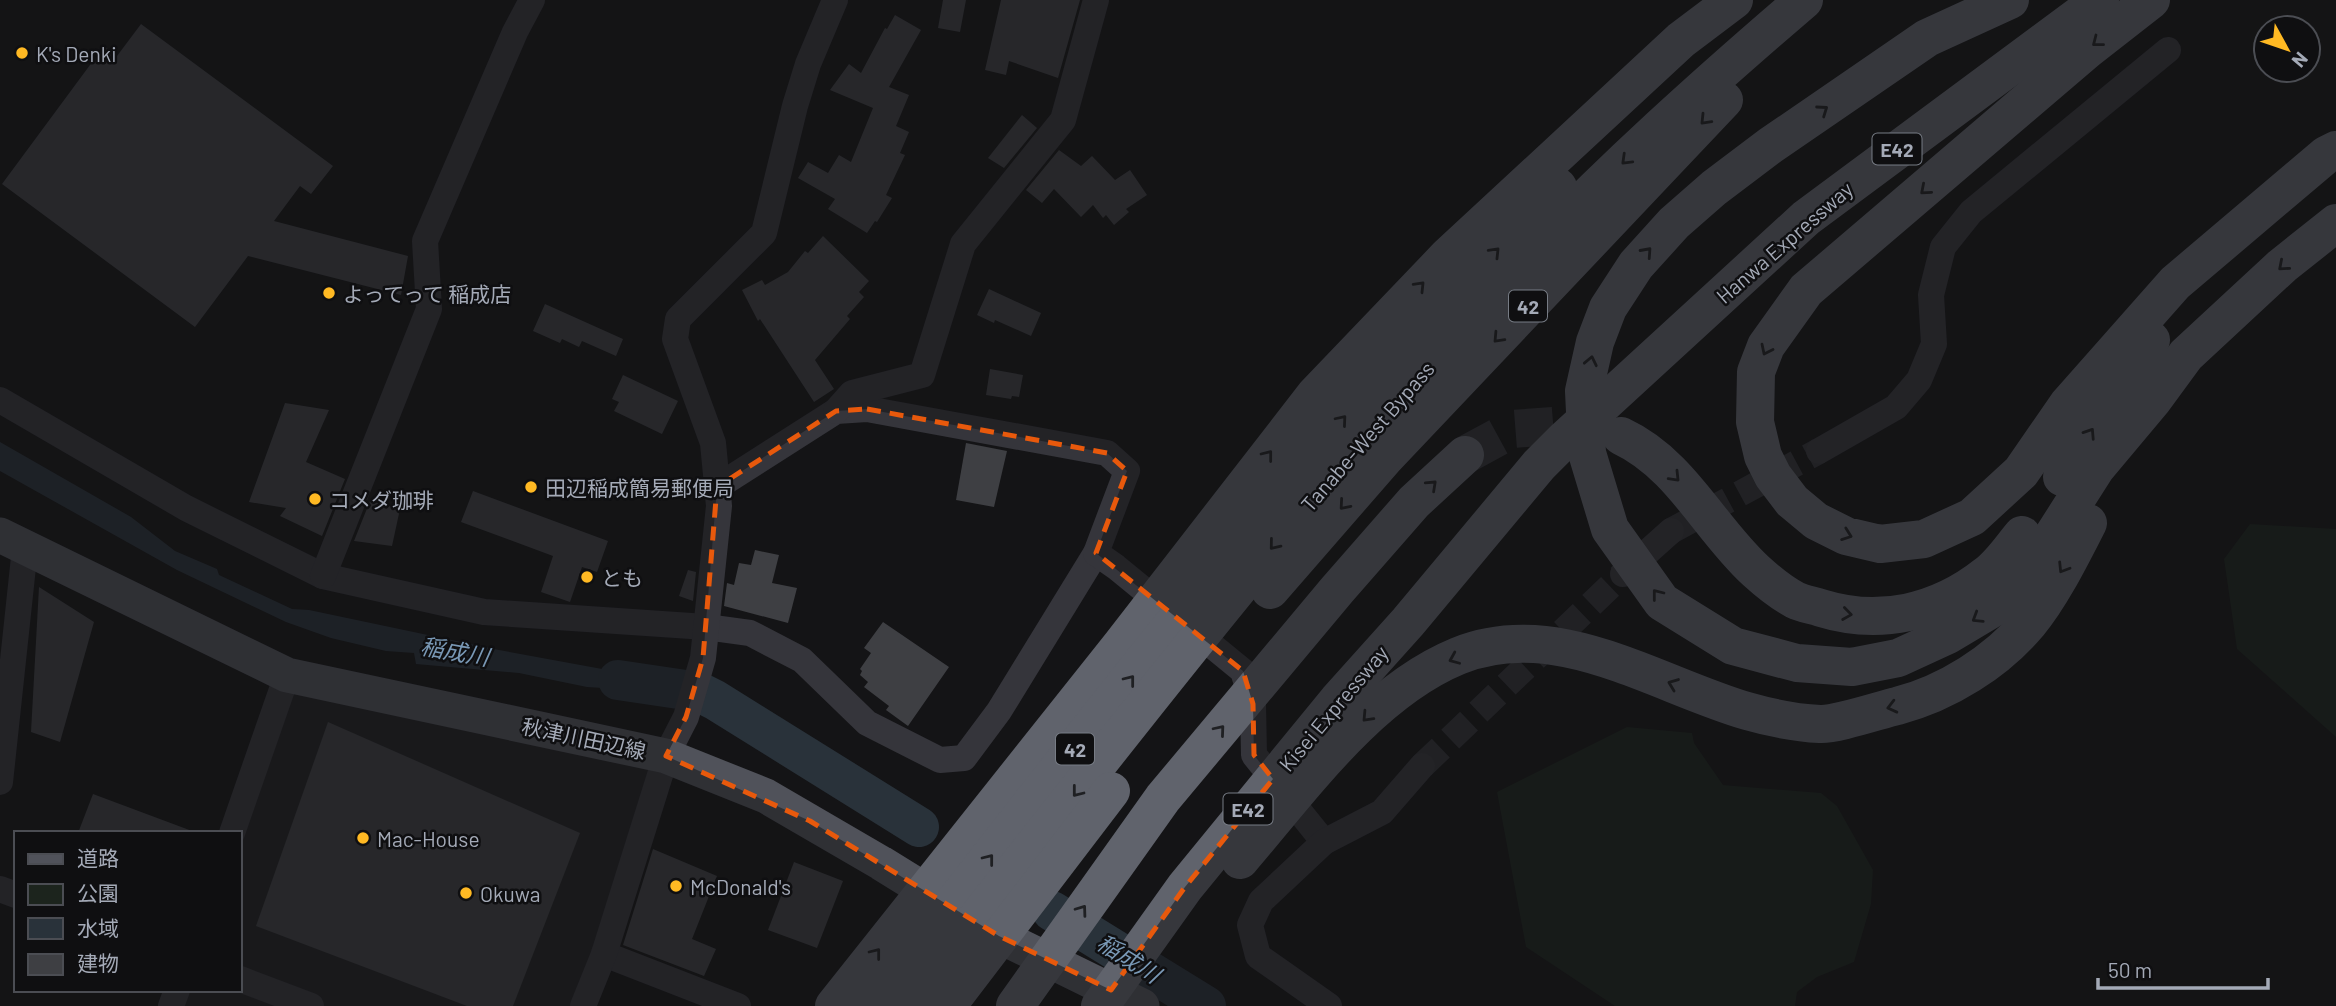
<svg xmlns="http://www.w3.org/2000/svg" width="2336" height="1006" font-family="Barlow,'Noto Sans JP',sans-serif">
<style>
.built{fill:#202023}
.green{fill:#1c241d}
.water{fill:#29323a}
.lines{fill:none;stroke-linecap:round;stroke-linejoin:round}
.river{stroke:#29323a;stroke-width:40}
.building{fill:#3e3f43}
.minor-tunnel{stroke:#313236;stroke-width:26;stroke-dasharray:26 13;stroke-linecap:butt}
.highway-tunnel{stroke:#313236;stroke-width:38;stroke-dasharray:38 19;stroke-linecap:butt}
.minor{stroke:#35353b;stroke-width:26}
.major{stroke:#50525a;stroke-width:35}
.highway{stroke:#60636c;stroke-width:38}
.oneway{stroke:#1f2023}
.marked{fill:none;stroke:#e8590c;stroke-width:5;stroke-dasharray:14 9;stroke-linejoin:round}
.poi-dot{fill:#ffb923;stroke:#0f0f11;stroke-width:2.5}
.labels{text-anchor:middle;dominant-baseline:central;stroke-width:5;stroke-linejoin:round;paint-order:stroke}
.shield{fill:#0f0f11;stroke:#777c85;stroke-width:2}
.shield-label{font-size:19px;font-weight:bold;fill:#a4aab7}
.poi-label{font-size:21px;fill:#a4aab7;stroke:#0f0f11;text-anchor:start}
.street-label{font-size:21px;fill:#a4aab7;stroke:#0f0f11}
.water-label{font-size:23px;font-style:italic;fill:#7998b5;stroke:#0f0f11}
</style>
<rect width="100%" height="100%" fill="#141416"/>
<polygon class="built" points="287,675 666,756 583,1006 171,1006 177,990 240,990 240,833"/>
<g class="green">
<polygon points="2250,524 2336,529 2336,737 2237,649 2224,559"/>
<polygon points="1627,727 1692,733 1694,743 1723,785 1821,793 1837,806 1873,870 1871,904 1854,962 1817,977 1797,992 1795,1006 1615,1006 1526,947 1497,792"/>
</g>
<polygon class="water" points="0,442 131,517 175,551 217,569 219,575 292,609 309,610 499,650 673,682 671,692 587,687 519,673 416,664 414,653 386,651 331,638 286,622 177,570 0,471"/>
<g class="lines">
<g class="river">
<polyline points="618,680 699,692 715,700 919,827"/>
<polyline points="1052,911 1206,1006"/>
</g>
</g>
<g class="building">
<polygon points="943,0 966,0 960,32 938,28"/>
<polygon points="1001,0 1080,0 1058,78 1009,61 1006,75 985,70"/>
<polygon points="895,15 921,30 889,87 909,95 896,126 909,132 900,153 905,155 886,195 892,198 877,222 875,221 867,233 828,209 835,199 798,178 808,162 828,173 839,155 851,162 873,108 830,90 849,64 861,73 885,28 887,29"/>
<polygon points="141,24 333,166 311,194 300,186 274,221 408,256 401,295 248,256 195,327 2,184 104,46 117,56"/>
<polygon points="1022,115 1037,128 1004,168 988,158"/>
<polygon points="1059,150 1081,166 1092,156 1115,180 1130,170 1147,195 1126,209 1129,212 1114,225 1106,215 1103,218 1093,205 1081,217 1054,189 1042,203 1026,190"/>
<polygon points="823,236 869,281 859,292 864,297 847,316 850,319 815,360 834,389 814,402 760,319 758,321 742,290 762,280 765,285 788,272 805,251 808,253"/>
<polygon points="989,289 1041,313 1031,336 995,320 994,323 977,315"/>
<polygon points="545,304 623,339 616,356 582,341 579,347 562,339 560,343 533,331"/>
<polygon points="990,369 1023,375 1019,397 1012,396 1011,399 986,395"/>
<polygon points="623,375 678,401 662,434 614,411 619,402 612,399"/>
<polygon points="285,403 329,410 306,462 345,479 322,536 280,516 286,508 249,502"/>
<polygon points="966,443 1007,451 994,507 956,500"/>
<polygon points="473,491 608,541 597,572 582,567 570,602 541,592 553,556 461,522"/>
<polygon points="370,501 400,509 392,546 354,541"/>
<polygon points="755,550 779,555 772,583 797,588 788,623 724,606 727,583 734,585 739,563 751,565"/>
<polygon points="688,570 696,572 693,601 679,596"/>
<polygon points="39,587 94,622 60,742 31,732"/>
<polygon points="883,622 949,667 908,726 886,710 889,706 864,687 868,682 860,675 862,671 860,669 871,653 864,648"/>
<polygon points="328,722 580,833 513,1006 467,1006 256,926"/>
<polygon points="93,794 192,831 191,833 78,833"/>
<polygon points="653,849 717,876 692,939 716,949 704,976 623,945"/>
<polygon points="794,862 843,881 817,948 768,930"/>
</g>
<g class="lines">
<g class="minor-tunnel">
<polyline points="1671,531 1819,451"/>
<polyline points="1422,766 1622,575"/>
</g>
<polyline class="highway-tunnel" points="1465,455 1513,429 1564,425 1603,432"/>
<g class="minor">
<polyline points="0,400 186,508 323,576 484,612 706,627 750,633 802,660 867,723 940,760 964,758 999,711 1096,553 1127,471 1107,453 867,409 836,411 717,487"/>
<polyline points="836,411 852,393 922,375 963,244 1063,120 1096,0"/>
<polyline points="1819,451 1896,407 1919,380 1934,344 1931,295 1943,247 1971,212 2168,50"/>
<polyline points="1096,553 1116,567 1243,671 1253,704 1254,755 1324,842"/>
<polyline points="1623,574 1671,531"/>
<polyline points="323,576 429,309 425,241 515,32 532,0"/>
<polyline points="0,782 25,548"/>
<polyline points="232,833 287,675"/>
<polyline points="0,889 16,895"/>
<polyline points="604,954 738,1006"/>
<polyline points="240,979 311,1006"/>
<polyline points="171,1006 177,990"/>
<polyline points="583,1006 604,954 666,756 686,717 703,658 719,506 713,443 675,339 678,319 764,233 795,106 808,64 835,0"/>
<polyline points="1329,1006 1258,956 1250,925 1261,901 1324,842 1382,812 1422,766"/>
</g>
<polyline class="major" points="0,535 287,675 666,756 766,796 881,863 999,936 1142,1006"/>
<g class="highway">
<polyline points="2010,0 1927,38 1771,145 1714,188 1674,223 1636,265 1608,308 1595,342 1584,391 1587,453 1610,529 1662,602 1733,646 1797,663 1852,667 1898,658 1948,635 1995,607 2042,553 2096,468 2153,400 2186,355 2282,266 2336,223"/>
<polyline points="2151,0 2087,50 1806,290 1766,346 1756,372 1755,422 1763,456 1773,476 1792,501 1816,521 1846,536 1880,544 1924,539 1972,517 2021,472 2068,404 2175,283 2326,155 2336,150"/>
<path d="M1621,436C1681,464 1709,528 1756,571C1767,581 1782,593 1795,600C1803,604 1812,605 1821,608C1879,626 1938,613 1986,575C2000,565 2011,548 2022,535"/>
<polyline points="2062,477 2151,340"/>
<polyline points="1270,590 1384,459 1724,100"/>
<path d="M1240,860C1301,789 1370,692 1458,656C1556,616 1655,684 1747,711C1768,717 1798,723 1820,724C1835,725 1880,710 1897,706C1947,693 1996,662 2029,623C2052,595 2072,554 2088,523"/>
<polyline points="834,1006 1121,645 1315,395 1448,256 1681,40 1734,0"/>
<path d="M873,1006C1030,806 1184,603 1350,411C1416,333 1487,260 1558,187"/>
<path d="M908,1006C1106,754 1301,497 1521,264C1610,170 1706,84 1804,0"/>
<polyline points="947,1006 1111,791"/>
<polyline points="1015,1006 1163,798 1337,590 1414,502 1465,455"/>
<polyline points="1100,1006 1185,887 1338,700 1408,622 1539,465 1565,439 1806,218 2100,0"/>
</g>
</g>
<defs><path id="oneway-chevron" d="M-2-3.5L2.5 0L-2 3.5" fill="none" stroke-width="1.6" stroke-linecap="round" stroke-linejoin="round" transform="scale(1.75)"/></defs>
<g class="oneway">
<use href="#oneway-chevron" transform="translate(2097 42) rotate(142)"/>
<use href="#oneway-chevron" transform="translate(1823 110) rotate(-35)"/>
<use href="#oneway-chevron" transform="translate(1705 120) rotate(134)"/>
<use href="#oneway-chevron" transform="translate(1626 160) rotate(136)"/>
<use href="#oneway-chevron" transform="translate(1925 190) rotate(139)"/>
<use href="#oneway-chevron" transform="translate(1495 252) rotate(-46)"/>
<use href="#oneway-chevron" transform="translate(1647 252) rotate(-48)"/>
<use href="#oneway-chevron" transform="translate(2283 266) rotate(139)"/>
<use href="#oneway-chevron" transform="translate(1420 286) rotate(-46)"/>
<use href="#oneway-chevron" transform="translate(1498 338) rotate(133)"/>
<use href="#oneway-chevron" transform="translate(1766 350) rotate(116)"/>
<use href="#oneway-chevron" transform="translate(1591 361) rotate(-78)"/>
<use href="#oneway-chevron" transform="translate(1342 420) rotate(-50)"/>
<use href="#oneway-chevron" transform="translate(2090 433) rotate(-57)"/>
<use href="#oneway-chevron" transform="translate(1268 455) rotate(-52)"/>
<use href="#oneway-chevron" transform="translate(1675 477) rotate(46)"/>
<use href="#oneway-chevron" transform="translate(1432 485) rotate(-43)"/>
<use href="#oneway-chevron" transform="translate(1344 505) rotate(131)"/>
<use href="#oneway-chevron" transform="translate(1847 535) rotate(20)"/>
<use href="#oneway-chevron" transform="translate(1274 545) rotate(129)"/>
<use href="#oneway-chevron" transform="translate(2063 568) rotate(122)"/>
<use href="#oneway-chevron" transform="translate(1657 594) rotate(-128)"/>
<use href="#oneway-chevron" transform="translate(1847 614) rotate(8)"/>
<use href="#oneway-chevron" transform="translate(1977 618) rotate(148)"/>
<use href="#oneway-chevron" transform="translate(1454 659) rotate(157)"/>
<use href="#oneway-chevron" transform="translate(1130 680) rotate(-52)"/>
<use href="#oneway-chevron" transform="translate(1673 684) rotate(-159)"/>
<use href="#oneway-chevron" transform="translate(1892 707) rotate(166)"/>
<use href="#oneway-chevron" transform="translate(1367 717) rotate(133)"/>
<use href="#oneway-chevron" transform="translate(1220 730) rotate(-50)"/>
<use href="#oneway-chevron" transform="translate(1077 792) rotate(128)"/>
<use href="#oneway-chevron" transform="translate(989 859) rotate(-52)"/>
<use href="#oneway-chevron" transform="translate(1082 910) rotate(-54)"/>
<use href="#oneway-chevron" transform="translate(876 953) rotate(-52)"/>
</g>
<path d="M0 0H2336V1006H0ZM867,409L1107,453L1127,471L1096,553L1243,671L1253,704L1254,755L1273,779L1185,887L1111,990L999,936L810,821L666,756L686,717L703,658L717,487L836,411Z" fill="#141416" fill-opacity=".55" fill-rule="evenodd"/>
<path class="marked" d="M867,409L1107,453L1127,471L1096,553L1243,671L1253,704L1254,755L1273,779L1185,887L1111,990L999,936L810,821L666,756L686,717L703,658L717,487L836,411Z"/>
<g class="poi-dot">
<circle cx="22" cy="53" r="7"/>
<circle cx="329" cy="293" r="7"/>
<circle cx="531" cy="487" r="7"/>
<circle cx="315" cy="499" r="7"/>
<circle cx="587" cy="577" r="7"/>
<circle cx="363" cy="838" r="7"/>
<circle cx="676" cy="886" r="7"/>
<circle cx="466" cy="893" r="7"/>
</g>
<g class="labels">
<g class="shield">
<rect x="1872.5" y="133.5" width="49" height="31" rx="5"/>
<rect x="1509" y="290.5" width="38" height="31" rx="5"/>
<rect x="1056" y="733.5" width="38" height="31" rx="5"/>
<rect x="1223.5" y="793.5" width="49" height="31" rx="5"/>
</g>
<g class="shield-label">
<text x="1897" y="149">E42</text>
<text x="1528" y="306">42</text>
<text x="1075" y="749">42</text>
<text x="1248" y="809">E42</text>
</g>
<g class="poi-label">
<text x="36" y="53">K's Denki</text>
<text x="343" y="293">よってって 稲成店</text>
<text x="545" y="487">田辺稲成簡易郵便局</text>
<text x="329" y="499">コメダ珈琲</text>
<text x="601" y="577">とも</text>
<text x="377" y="838">Mac-House</text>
<text x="690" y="886">McDonald's</text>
<text x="480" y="893">Okuwa</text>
</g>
<g class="street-label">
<text transform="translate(1784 242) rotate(-41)">Hanwa Expressway</text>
<text transform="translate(1367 436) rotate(-49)">Tanabe-West Bypass</text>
<text transform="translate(1333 708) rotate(-50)">Kisei Expressway</text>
<text transform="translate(584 738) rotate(12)">秋津川田辺線</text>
</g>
<g class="water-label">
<text transform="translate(455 651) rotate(10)">稲成川</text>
<text transform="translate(1129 958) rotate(32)">稲成川</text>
</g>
</g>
<rect x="14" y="831" width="228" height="161" fill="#0f0f11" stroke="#4b4d53" stroke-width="2"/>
<rect x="28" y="854" width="35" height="10" fill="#50525a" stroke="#4b4d53" stroke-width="2"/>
<text x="77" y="866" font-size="21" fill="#a4aab7">道路</text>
<rect x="28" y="884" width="35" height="21" fill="#1c241d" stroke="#4b4d53" stroke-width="2"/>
<text x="77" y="901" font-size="21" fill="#a4aab7">公園</text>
<rect x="28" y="918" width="35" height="21" fill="#29323a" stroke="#4b4d53" stroke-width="2"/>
<text x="77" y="936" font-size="21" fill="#a4aab7">水域</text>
<rect x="28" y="954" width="35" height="21" fill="#3e3f43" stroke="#4b4d53" stroke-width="2"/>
<text x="77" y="971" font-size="21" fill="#a4aab7">建物</text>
<g transform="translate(2287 49) rotate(130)"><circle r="33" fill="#0f0f11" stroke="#4b4d53" stroke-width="2"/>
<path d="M0-5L12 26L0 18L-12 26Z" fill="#ffb923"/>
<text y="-10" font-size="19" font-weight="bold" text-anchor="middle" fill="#a4aab7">N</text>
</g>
<path d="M2098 978v10h170v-10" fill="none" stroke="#a4aab7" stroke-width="3.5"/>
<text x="2108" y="978" font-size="21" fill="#a4aab7" stroke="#0f0f11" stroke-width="5" paint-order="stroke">50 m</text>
</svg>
